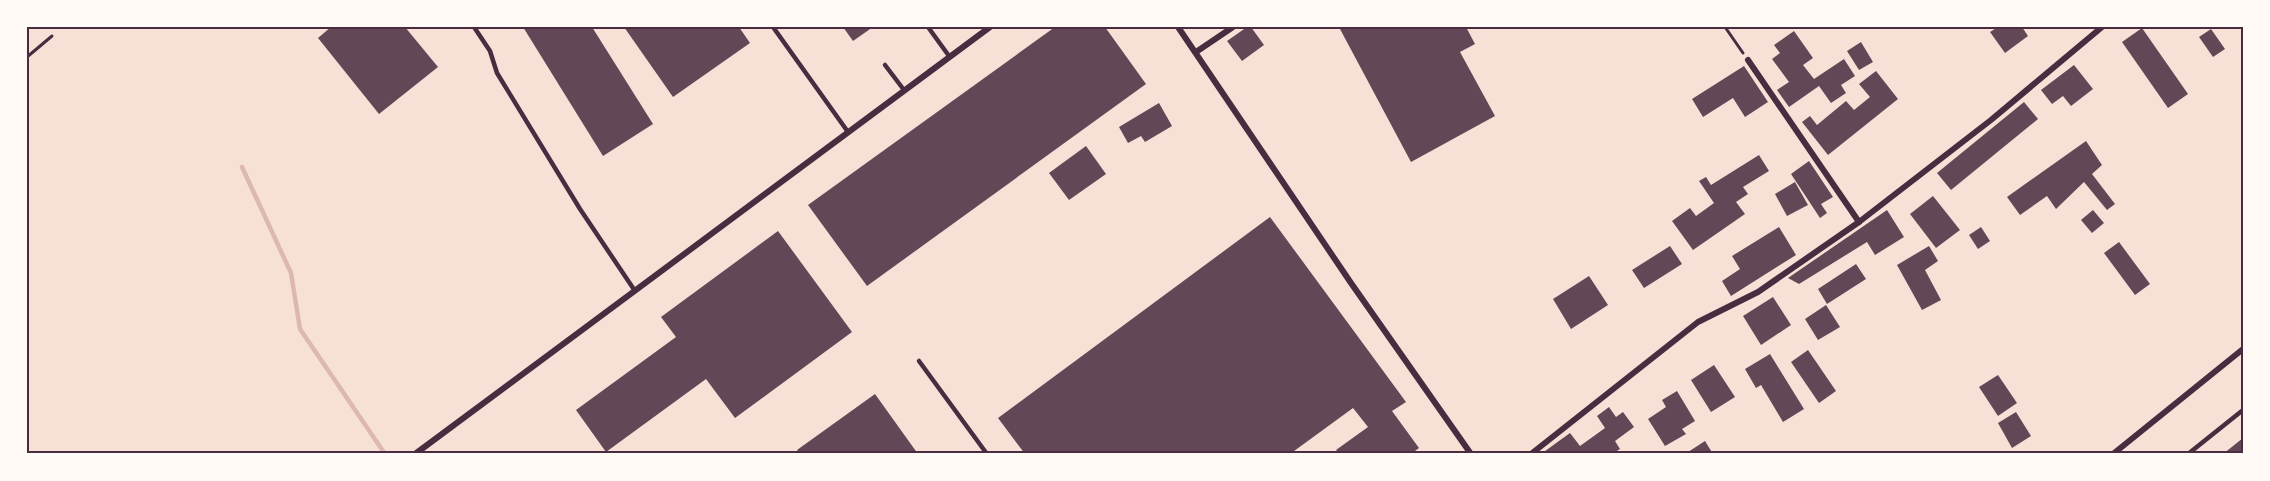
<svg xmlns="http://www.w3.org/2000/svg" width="2270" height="481" font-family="'Space Grotesk',sans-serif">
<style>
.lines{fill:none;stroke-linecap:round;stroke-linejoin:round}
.stream{stroke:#dcb8b0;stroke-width:4.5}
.building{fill:#644757}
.path{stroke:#4a2c40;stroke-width:3}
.service{stroke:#4a2c40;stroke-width:4.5}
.minor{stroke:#4a2c40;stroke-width:6}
.neatline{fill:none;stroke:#4a2c40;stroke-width:2}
</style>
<rect width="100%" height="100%" fill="#f7e1d7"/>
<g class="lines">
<polyline class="stream" points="242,167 291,273 300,329 385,454"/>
</g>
<g class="building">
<polygon points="331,27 405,27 438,67 379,114 318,38"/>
<polygon points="523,27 592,27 653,124 603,156"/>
<polygon points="624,27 739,27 750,43 673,97"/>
<polygon points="843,27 873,27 853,41"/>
<polygon points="1055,27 1105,27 1146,84 867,286 808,205"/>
<polygon points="1247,27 1251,27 1264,45 1242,61 1227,41"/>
<polygon points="1344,27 1466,27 1475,44 1460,52 1495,116 1411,162 1340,29"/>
<polygon points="1998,27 2022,27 2028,36 2005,53 1990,32"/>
<polygon points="2142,28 2188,94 2168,108 2122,42"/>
<polygon points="2211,29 2225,49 2213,57 2199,37"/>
<polygon points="1794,31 1813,58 1803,65 1814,79 1844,59 1855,76 1841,85 1846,93 1831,103 1819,86 1789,107 1777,90 1789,82 1772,59 1780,53 1774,45"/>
<polygon points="1861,42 1873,62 1859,70 1847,51"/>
<polygon points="2074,65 2093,89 2071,106 2063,96 2052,104 2041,90"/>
<polygon points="1744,66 1768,102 1745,117 1733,98 1703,117 1692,99"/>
<polygon points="1876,71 1898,99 1828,155 1802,122 1810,116 1817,125 1846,101 1854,110 1870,97 1859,84"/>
<polygon points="2024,102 2038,119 1951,190 1937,173"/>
<polygon points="1159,103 1172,126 1145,142 1141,136 1128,143 1119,127"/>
<polygon points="2086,141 2102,165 2092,174 2115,204 2107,210 2084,182 2056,209 2047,196 2020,215 2007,197"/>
<polygon points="1086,146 1106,174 1069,200 1049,173"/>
<polygon points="1759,155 1769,171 1743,187 1748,194 1736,202 1745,214 1693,250 1672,221 1690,208 1696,216 1714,203 1699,181 1706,177 1711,185"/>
<polygon points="1809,161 1833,197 1821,204 1827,213 1820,218 1791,174"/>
<polygon points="1795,182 1808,205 1787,216 1775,194"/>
<polygon points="1933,196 1960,230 1936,248 1910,214"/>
<polygon points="1887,210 1904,237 1875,255 1867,242 1799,284 1788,278"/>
<polygon points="2093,210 2104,223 2092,233 2081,220"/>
<polygon points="1270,217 1406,402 1392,411 1419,448 1411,454 1340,454 1336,450 1368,427 1353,408 1290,454 1025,454 998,418"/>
<polygon points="1779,227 1796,255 1731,296 1722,281 1740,269 1732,256"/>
<polygon points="1981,227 1990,241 1978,249 1969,235"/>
<polygon points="778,231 852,332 735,418 706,379 606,452 576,410 676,337 661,317"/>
<polygon points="2119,242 2150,284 2135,295 2104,253"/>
<polygon points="1670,246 1682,264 1644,288 1632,270"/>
<polygon points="1929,246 1938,261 1925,270 1941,300 1922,310 1897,265"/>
<polygon points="1856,264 1866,279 1827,304 1818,289"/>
<polygon points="1589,276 1608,305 1571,329 1553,299"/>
<polygon points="1773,297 1791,325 1761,345 1743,316"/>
<polygon points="1826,305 1840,327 1818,340 1805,319"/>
<polygon points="1808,350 1836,391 1819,403 1791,362"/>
<polygon points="1770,354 1804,409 1783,422 1761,385 1756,388 1745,369"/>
<polygon points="1714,365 1735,397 1711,412 1691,380"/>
<polygon points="1998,375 2017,403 1998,416 1979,387"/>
<polygon points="1677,391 1695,421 1682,429 1686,434 1665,446 1648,419 1666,407 1662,400"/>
<polygon points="875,394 918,454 800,454 797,450"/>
<polygon points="1609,407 1616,417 1623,412 1634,427 1615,441 1620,449 1612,454 1541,454 1570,433 1580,446 1605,428 1597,416"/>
<polygon points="2016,412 2031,436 2012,448 1998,423"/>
<polygon points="2243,438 2243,454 2223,454"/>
<polygon points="1705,441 1713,454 1685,454"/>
</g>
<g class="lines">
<g class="path">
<polyline points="1725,27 1743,53"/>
<polyline points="27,57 52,36"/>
</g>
<g class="service">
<polyline points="474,27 490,51 497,73 580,209 635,291"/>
<polyline points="773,27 848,132"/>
<polyline points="928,27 949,56"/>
<polyline points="885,65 904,90"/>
<polyline points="919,361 987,454"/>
<polyline points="2188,454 2243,410"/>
</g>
<g class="minor">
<polyline points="1178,27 1351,283 1471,454"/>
<polyline points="1196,52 1233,27"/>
<polyline points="1748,60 1859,222"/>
<polyline points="415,454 990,27"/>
<polyline points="1531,454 1698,322 1758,292 1859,222 1991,120 2102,27"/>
<polyline points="2113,454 2243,349"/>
</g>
</g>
<rect width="2270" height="481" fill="none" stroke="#fffaf5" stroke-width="57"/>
<rect x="28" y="28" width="2214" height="424" class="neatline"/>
</svg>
